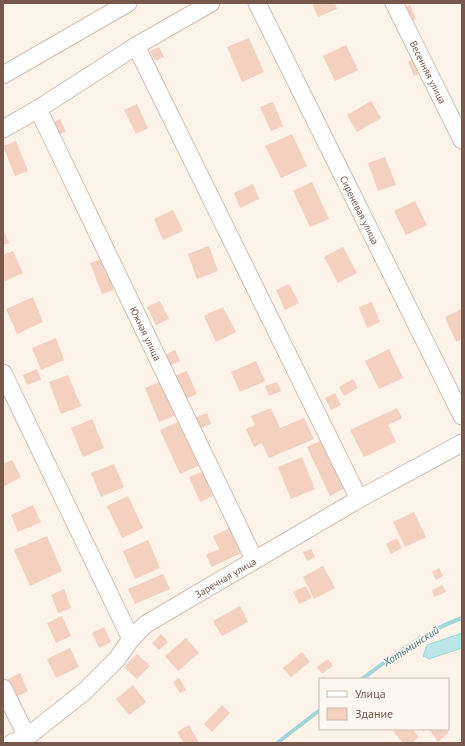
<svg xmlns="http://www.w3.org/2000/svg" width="465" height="746" font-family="'PT Sans',sans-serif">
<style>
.water{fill:#bce5e7;stroke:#a2d5d9}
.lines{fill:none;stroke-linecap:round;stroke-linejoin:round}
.stream{stroke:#a2d5d9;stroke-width:4}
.building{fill:#f3d0c0}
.minor-casing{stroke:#d2bcb0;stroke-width:19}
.minor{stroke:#fff;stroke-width:17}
.labels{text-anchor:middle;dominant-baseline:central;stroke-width:3.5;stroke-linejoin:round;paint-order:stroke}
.street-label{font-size:10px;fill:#78584c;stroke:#fff8f0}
.water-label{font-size:11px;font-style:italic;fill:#3f787d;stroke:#fff8f0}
</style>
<rect width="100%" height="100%" fill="#fdf3e9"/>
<polygon class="water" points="462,633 462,648 429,659 423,656 427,645"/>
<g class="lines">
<g class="stream">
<path d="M362,679C393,656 425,631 462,618"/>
<polyline points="277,743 320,710"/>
</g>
</g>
<g class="building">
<polygon points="312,3 335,3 337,9 318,17"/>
<polygon points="410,5 416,19 410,22 404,8"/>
<polygon points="249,38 264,72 242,82 227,47"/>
<polygon points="346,45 358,70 335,81 323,56"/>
<polygon points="159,47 164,57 155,61 150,51"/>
<polygon points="415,59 421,73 414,76 408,62"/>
<polygon points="371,101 381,118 357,132 347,115"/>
<polygon points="273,102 283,126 271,131 260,107"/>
<polygon points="137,104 148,128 136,134 124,110"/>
<polygon points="60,119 66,132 58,135 52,123"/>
<polygon points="292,134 307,166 281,178 265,146"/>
<polygon points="16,141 28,171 15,176 3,146"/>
<polygon points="385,157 396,185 378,191 368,163"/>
<polygon points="312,182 329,219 310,227 293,191"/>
<polygon points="253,184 259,199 240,208 234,193"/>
<polygon points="415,201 427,225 406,235 394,211"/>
<polygon points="173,210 183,231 163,240 154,219"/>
<polygon points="3,230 9,243 3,245"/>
<polygon points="209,246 218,271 197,279 188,254"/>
<polygon points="343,247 357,273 338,283 324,257"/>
<polygon points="13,251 23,273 3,282 3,255"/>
<polygon points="102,259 114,290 102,294 90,263"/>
<polygon points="289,284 299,303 285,310 276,290"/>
<polygon points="33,297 43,322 17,334 6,309"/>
<polygon points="160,301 169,319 156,325 147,307"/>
<polygon points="372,302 380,322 367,328 359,307"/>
<polygon points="223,307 236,332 216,342 204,316"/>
<polygon points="462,309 462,339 456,342 445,317"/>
<polygon points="56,338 64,360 41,370 32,348"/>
<polygon points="389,349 403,378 379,389 365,361"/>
<polygon points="175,350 180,361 169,366 164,355"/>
<polygon points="256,361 265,381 240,392 231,372"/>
<polygon points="37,369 41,380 27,385 23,375"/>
<polygon points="187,371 197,394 183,400 174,376"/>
<polygon points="68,375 81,406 61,414 49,382"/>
<polygon points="353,379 358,388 344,396 339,387"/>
<polygon points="162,381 176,415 159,422 145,388"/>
<polygon points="277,382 281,391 269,396 265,386"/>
<polygon points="335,393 341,405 331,410 325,398"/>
<polygon points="271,408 280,428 304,418 314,439 269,458 262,443 254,447 246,429 255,425 251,416"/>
<polygon points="397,408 402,418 388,425 396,442 364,457 350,430"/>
<polygon points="207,413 211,424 199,429 194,418"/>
<polygon points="92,419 104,448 83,457 71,428"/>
<polygon points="180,421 200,465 180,474 160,430"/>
<polygon points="322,440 345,488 330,496 307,447"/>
<polygon points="302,457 315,489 291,499 278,467"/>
<polygon points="12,460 21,477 3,487 3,464"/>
<polygon points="114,464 124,487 101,497 91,473"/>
<polygon points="203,471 213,496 200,502 189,477"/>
<polygon points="128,496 143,528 122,538 107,506"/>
<polygon points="33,505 41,522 18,532 11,515"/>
<polygon points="414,512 426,537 405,547 393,522"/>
<polygon points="229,528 241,553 212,567 206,555 219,549 213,536"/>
<polygon points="47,536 62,571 30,586 14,550"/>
<polygon points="397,538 402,548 391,554 386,544"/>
<polygon points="148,540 160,568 135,579 123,551"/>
<polygon points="311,549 315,557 307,561 303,552"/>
<polygon points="323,566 335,588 314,599 303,577"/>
<polygon points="439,568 443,576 436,580 432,572"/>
<polygon points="163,574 170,589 135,604 128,589"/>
<polygon points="443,585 446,592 434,597 432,590"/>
<polygon points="306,586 312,598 299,604 293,592"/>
<polygon points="64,589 71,608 58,613 51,595"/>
<polygon points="240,606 248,622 222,636 213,621"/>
<polygon points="62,616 71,636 56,643 47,623"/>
<polygon points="104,627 111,642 99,648 92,633"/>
<polygon points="161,634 168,642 159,650 152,643"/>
<polygon points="186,638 199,653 178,671 165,656"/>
<polygon points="70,648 79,667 56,678 47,659"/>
<polygon points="302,652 310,662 291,677 283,668"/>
<polygon points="137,654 150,666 137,679 124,667"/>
<polygon points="328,659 333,666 322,674 317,667"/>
<polygon points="20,673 28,691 16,697 8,679"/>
<polygon points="179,678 186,690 180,693 173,682"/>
<polygon points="133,685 146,702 129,715 116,699"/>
<polygon points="222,705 230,713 212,732 204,724"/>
<polygon points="189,725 199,743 184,743 177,732"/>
<polygon points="396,729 412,729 419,737 412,743 403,743 393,731"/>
<polygon points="429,729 446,729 449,732 438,742"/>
</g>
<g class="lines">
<g class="minor-casing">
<g id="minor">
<path id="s1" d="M257,3L462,416"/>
<path id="s2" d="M394,3L462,140"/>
<polyline points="136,46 359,499"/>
<polyline points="3,75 128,3"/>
<path id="s3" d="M38,109L254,559"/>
<polyline points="3,129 38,109 136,46 211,3"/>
<polyline points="3,373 131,639"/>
<polyline points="3,688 27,737"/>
<path id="s4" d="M12,743L27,737L85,691L117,659L131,639L146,624L359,499L462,443"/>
</g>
</g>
<use href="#minor" class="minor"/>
</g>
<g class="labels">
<g class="street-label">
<text stroke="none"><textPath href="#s2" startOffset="77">Весенняя улица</textPath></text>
<text stroke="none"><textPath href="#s1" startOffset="231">Сиреневая улица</textPath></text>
<text stroke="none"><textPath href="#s3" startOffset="249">Южная улица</textPath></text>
<text stroke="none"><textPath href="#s4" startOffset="273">Заречная улица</textPath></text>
</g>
<g class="water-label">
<text transform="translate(411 646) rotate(-33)">Хотьминский</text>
</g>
</g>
<rect width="465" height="746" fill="none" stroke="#78584c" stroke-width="8"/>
<rect x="319" y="678" width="130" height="52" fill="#fff8f0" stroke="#c9b8ae"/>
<rect x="327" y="691" width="20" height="6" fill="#ffffff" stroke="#c9b8ae"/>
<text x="355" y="698" font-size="12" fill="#78584c">Улица</text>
<rect x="327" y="708" width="20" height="12" fill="#f3d0c0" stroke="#c9b8ae"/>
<text x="355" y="718" font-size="12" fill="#78584c">Здание</text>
</svg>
